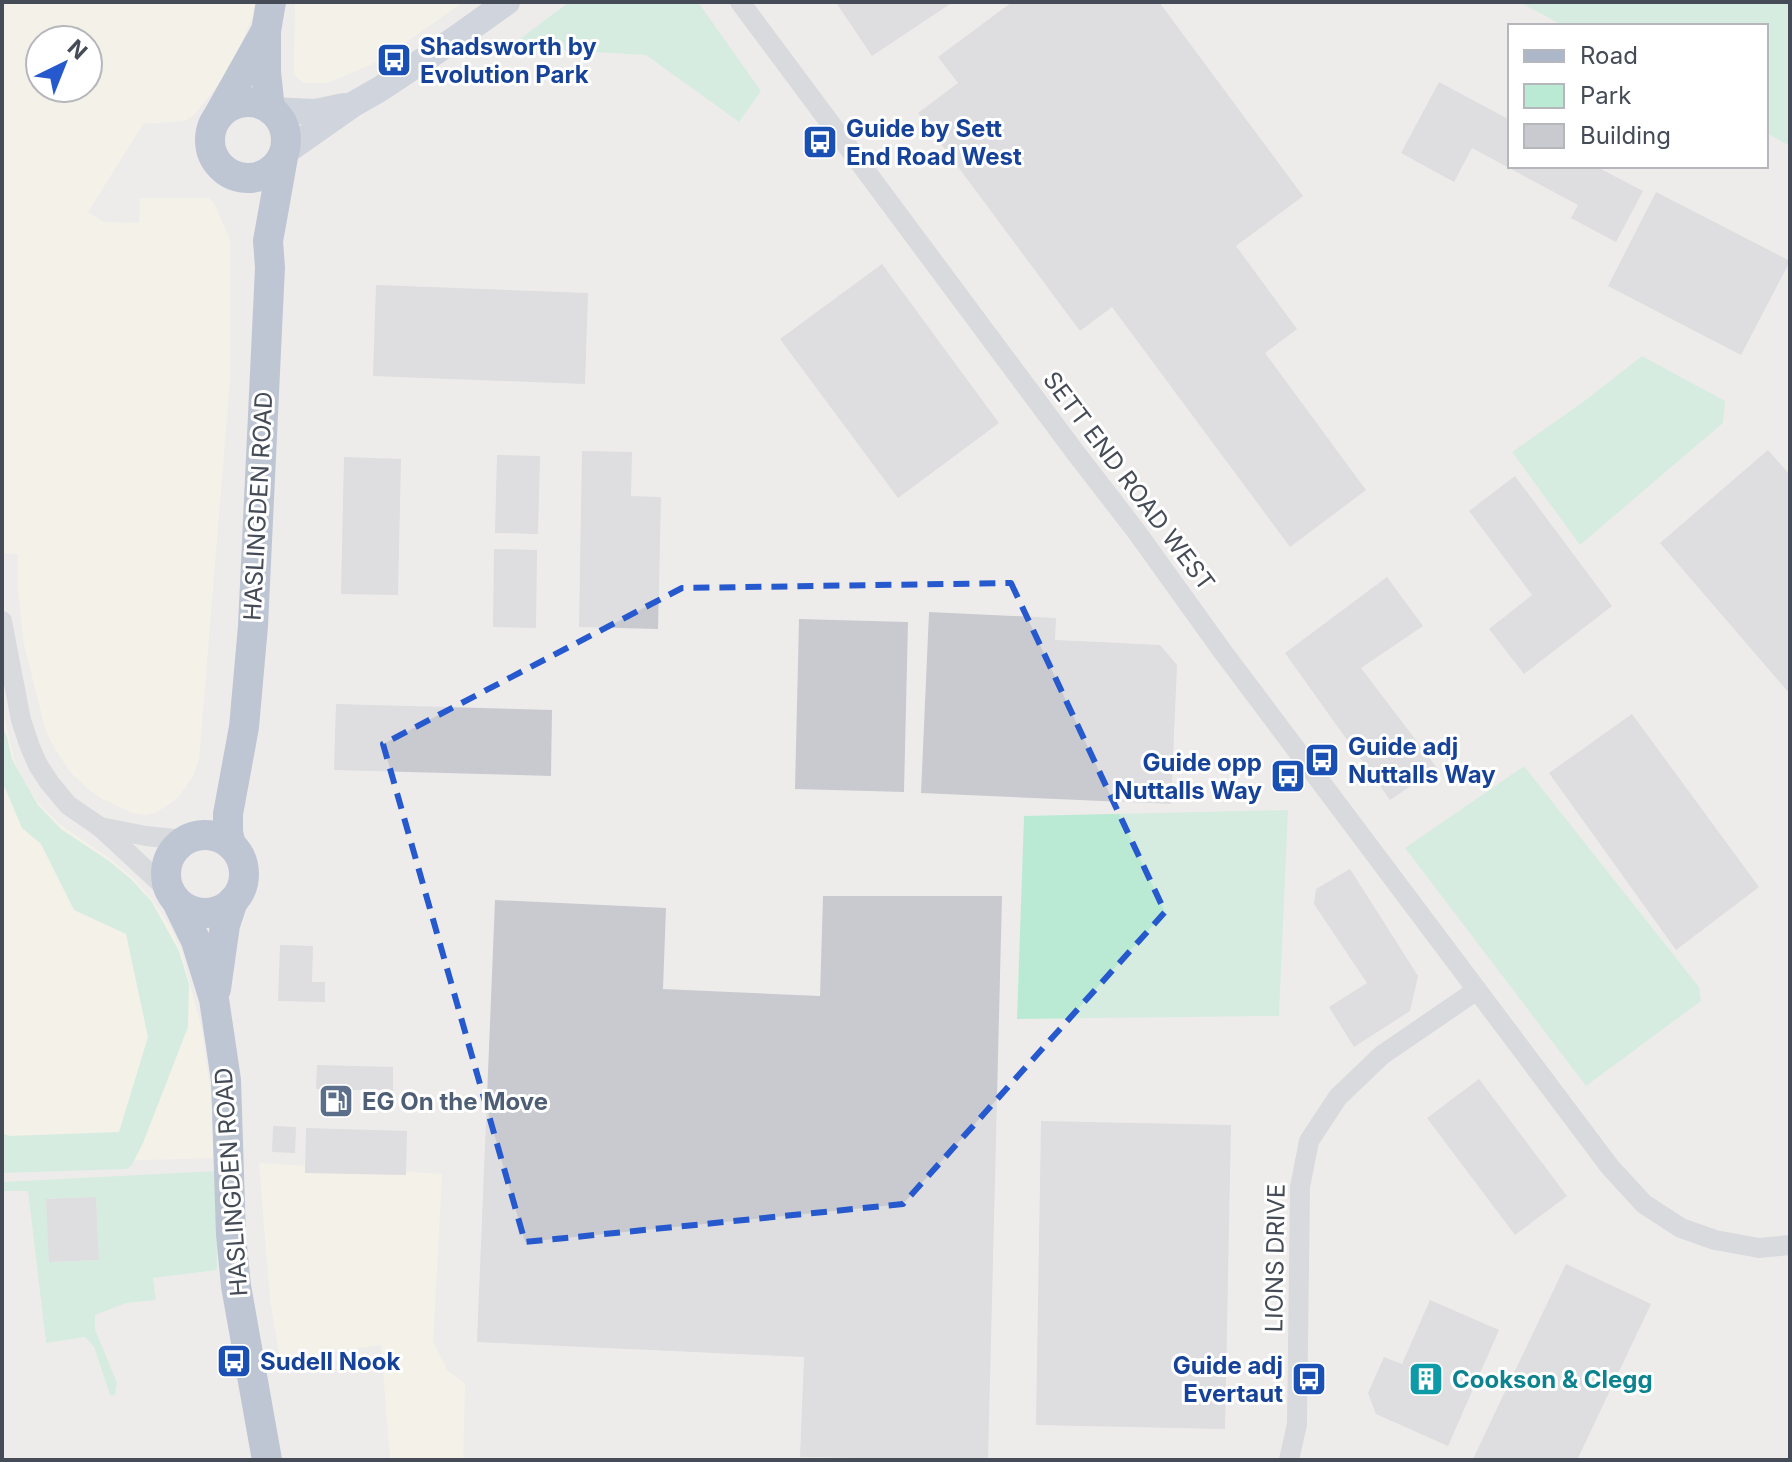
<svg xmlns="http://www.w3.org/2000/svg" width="1792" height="1462" font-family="Inter,sans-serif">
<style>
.commercial{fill:#f9f6e4;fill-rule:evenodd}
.green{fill:#bbead4;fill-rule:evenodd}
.building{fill:#c9cad0}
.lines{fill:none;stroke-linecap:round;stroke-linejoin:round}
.minor{stroke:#bdc4cd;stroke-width:20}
.major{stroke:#acb7c9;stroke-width:26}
.highway{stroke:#8697b7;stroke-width:30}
.marked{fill:none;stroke:#2659ce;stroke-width:6;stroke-dasharray:16 10;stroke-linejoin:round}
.labels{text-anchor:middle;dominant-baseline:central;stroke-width:6;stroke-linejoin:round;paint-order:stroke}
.transit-label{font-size:24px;font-weight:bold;fill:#164399;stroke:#fff;text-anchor:start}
.street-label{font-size:24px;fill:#454c57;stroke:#fff}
.service-label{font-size:24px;font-weight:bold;fill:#4e5e75;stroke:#fff;text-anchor:start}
.culture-label{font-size:24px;font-weight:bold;fill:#0d838f;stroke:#fff;text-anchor:start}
</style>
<rect width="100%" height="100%" fill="#eeeceb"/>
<g class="commercial">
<path d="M2,2H255L252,19L237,53L226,75L194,115L185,121L143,124L88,212L104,222L139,223L140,198H208L214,203L230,240V379L199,759L194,774L178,798L155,813L144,815L132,813L103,799L88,789L72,774L56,751L46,731L40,708L24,644L18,592V554L2,553ZM40,40H88V88H40Z"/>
<polygon points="295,2 463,2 379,61 328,83 303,83 294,74"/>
<polygon points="2,708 14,759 23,780 39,804 59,824 110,859 133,878 153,901 169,925 181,950 202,1030 214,1119 213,1158 2,1164"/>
<polygon points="259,1163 442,1174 433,1342 447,1370 465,1384 463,1460 390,1460 381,1345 280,1359 270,1299"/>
</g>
<g class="green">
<polygon points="569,2 698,2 761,91 739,122 646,55 520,48 517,41"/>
<polygon points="1519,2 1790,2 1790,146 1766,133 1766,26 1564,26"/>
<polygon points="1642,356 1725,401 1723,423 1580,545 1512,452 1583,402"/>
<polygon points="2,726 7,737 12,759 38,805 61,829 109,861 131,879 152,902 179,951 189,984 188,1027 143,1143 132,1165 127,1169 2,1173 2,1133 9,1136 119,1132 148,1037 126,934 74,910 41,844 22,828 2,781"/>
<polygon points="1524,766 1699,987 1701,1001 1586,1086 1405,848"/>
<polygon points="1288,810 1279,1016 1017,1019 1024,816"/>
<path d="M216,1171L217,1270L153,1278L156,1300L126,1303L95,1315V1329L117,1383L115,1395H110L94,1347L85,1337L46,1343L28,1191H2V1182ZM96,1197L99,1260L50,1262L46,1199Z"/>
</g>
<g class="building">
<polygon points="840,2 953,2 872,56 837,4"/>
<polygon points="1012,2 1159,2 1303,196 1236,246 1297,329 1265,353 1366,490 1290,547 1112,307 1080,331 918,113 958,83 938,57"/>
<polygon points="1439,82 1510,120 1510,166 1595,166 1643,191 1616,242 1571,218 1578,205 1472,148 1454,182 1401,153"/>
<polygon points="1656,192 1790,261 1741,355 1608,286"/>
<polygon points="882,264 999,423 898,498 780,339"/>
<polygon points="376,285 588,293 585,384 373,376"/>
<polygon points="1768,450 1790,475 1790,694 1660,543"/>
<polygon points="582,451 632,452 631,496 661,497 658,629 579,627"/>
<polygon points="497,455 540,456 538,534 495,533"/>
<polygon points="344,457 401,459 398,595 341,594"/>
<polygon points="1515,476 1612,606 1524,674 1489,629 1532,595 1469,511"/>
<polygon points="494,549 537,550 536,628 493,627"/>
<polygon points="1387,577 1423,626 1361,668 1437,768 1390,800 1285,653"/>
<polygon points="929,612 1056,618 1055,640 1160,645 1177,665 1171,804 921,793"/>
<polygon points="799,619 908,622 904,792 795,789"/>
<polygon points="336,704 552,710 551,776 334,770"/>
<polygon points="1632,714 1759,887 1676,950 1549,773"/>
<polygon points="1350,869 1418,976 1410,1011 1354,1047 1329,1007 1367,983 1314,904 1316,889"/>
<polygon points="823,896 1002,896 988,1460 800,1457 804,1357 477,1342 495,900 666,908 663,989 820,996"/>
<polygon points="280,945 313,946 312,982 325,982 325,1002 278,1001"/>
<polygon points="317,1065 393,1067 393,1091 316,1089"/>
<polygon points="1479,1079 1567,1196 1515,1235 1427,1118"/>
<polygon points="1041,1121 1231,1125 1225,1429 1036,1425"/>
<polygon points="273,1126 296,1127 295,1153 272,1152"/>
<polygon points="306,1128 407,1131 406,1175 305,1173"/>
<polygon points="96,1197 99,1260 49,1262 46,1199"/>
<polygon points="1566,1264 1651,1304 1577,1460 1475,1460 1473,1459"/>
<polygon points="1430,1300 1499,1330 1448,1446 1376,1414 1368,1393 1384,1357 1402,1364"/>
</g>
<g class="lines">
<g class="minor">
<polyline points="740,2 1075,452 1136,531 1223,652 1610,1167 1644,1204 1681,1228 1715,1240 1759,1248 1790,1245"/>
<polyline points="2,621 21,720 30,747 38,765 49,782 68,805 100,827 170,892"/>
<polyline points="100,827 146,836 184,840"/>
<polyline points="1289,1460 1297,1424 1300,1187 1309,1141 1338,1097 1382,1055 1477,990"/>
</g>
<g class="major">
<polyline points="272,110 315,112 344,106"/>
<polyline points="285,152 352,105 380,89 455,39 507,2"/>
</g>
<g class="highway">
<circle cx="248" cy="140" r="38"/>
<polyline points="270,109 266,72 266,31 271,2"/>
<polyline points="218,116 264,34"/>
<circle cx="205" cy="874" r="39"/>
<polyline points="231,845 228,832 228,814 244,727 253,626 270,267 268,241 283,157"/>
<polyline points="177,902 196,941 214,999 226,1080 231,1235 236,1286 267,1460"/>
<polyline points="216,989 225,925 233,901"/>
</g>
</g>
<path d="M0 0H1792V1462H0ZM1011,583L1165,912L903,1204L525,1242L383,744L682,588Z" fill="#eeeceb" fill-opacity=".55" fill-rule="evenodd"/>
<path class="marked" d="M1011,583L1165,912L903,1204L525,1242L383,744L682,588Z"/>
<defs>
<g id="bus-square" transform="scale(1.8)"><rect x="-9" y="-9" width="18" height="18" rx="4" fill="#1a4fb4" stroke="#fff"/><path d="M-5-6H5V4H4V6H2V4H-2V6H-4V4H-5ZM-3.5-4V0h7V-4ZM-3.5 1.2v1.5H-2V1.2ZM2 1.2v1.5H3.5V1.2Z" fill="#fff"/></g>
<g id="fuel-square" transform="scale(1.8)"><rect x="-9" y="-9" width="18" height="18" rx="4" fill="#5c6f8a" stroke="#fff"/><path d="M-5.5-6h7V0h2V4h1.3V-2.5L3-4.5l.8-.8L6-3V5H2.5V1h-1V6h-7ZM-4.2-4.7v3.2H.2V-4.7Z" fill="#fff"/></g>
<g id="building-square" transform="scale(1.8)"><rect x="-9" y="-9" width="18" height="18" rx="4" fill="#0f9aa8" stroke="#fff"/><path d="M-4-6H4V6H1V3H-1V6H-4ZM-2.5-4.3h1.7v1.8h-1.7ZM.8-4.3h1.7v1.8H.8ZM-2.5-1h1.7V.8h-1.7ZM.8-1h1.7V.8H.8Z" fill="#fff"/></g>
</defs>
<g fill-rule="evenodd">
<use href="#bus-square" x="394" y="60"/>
<use href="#bus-square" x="820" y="142"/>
<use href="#bus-square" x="1322" y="760"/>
<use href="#bus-square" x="1288" y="776"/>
<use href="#fuel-square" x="336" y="1101"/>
<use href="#bus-square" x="234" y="1361"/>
<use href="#bus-square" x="1309" y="1379"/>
<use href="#building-square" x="1426" y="1379"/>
</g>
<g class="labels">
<g class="transit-label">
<text x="420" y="46">Shadsworth by<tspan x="420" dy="28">Evolution Park</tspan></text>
<text x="846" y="128">Guide by Sett<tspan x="846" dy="28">End Road West</tspan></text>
<text x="1348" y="746">Guide adj<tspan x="1348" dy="28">Nuttalls Way</tspan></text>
<text x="1262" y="762" text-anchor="end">Guide opp<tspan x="1262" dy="28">Nuttalls Way</tspan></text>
<text x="260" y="1361">Sudell Nook</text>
<text x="1283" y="1365" text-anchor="end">Guide adj<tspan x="1283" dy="28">Evertaut</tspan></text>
</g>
<g class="street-label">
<text transform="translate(1129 481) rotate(53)">SETT END ROAD WEST</text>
<text transform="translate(258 506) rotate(-87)">HASLINGDEN ROAD</text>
<text transform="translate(231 1182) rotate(-94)">HASLINGDEN ROAD</text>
<text transform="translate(1275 1258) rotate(-89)">LIONS DRIVE</text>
</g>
<g class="service-label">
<text x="362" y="1101">EG On the Move</text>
</g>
<g class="culture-label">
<text x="1452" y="1379">Cookson &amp; Clegg</text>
</g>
</g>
<rect width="1792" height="1462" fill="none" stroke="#454c57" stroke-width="8"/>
<rect x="1508" y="24" width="260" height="144" fill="#ffffff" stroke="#b5b7bc" stroke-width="2"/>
<rect x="1524" y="50" width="40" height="12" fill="#acb7c9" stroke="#b5b7bc" stroke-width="2"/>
<text x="1580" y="64" font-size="24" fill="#454c57">Road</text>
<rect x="1524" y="84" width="40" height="24" fill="#bbead4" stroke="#b5b7bc" stroke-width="2"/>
<text x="1580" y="104" font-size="24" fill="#454c57">Park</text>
<rect x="1524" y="124" width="40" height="24" fill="#c9cad0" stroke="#b5b7bc" stroke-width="2"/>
<text x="1580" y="144" font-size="24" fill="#454c57">Building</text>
<g transform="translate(64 64) rotate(43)"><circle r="38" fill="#ffffff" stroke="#b5b7bc" stroke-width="2"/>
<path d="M0-6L14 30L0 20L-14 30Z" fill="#2659ce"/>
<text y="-12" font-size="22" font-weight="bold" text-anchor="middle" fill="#454c57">N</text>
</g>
</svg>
